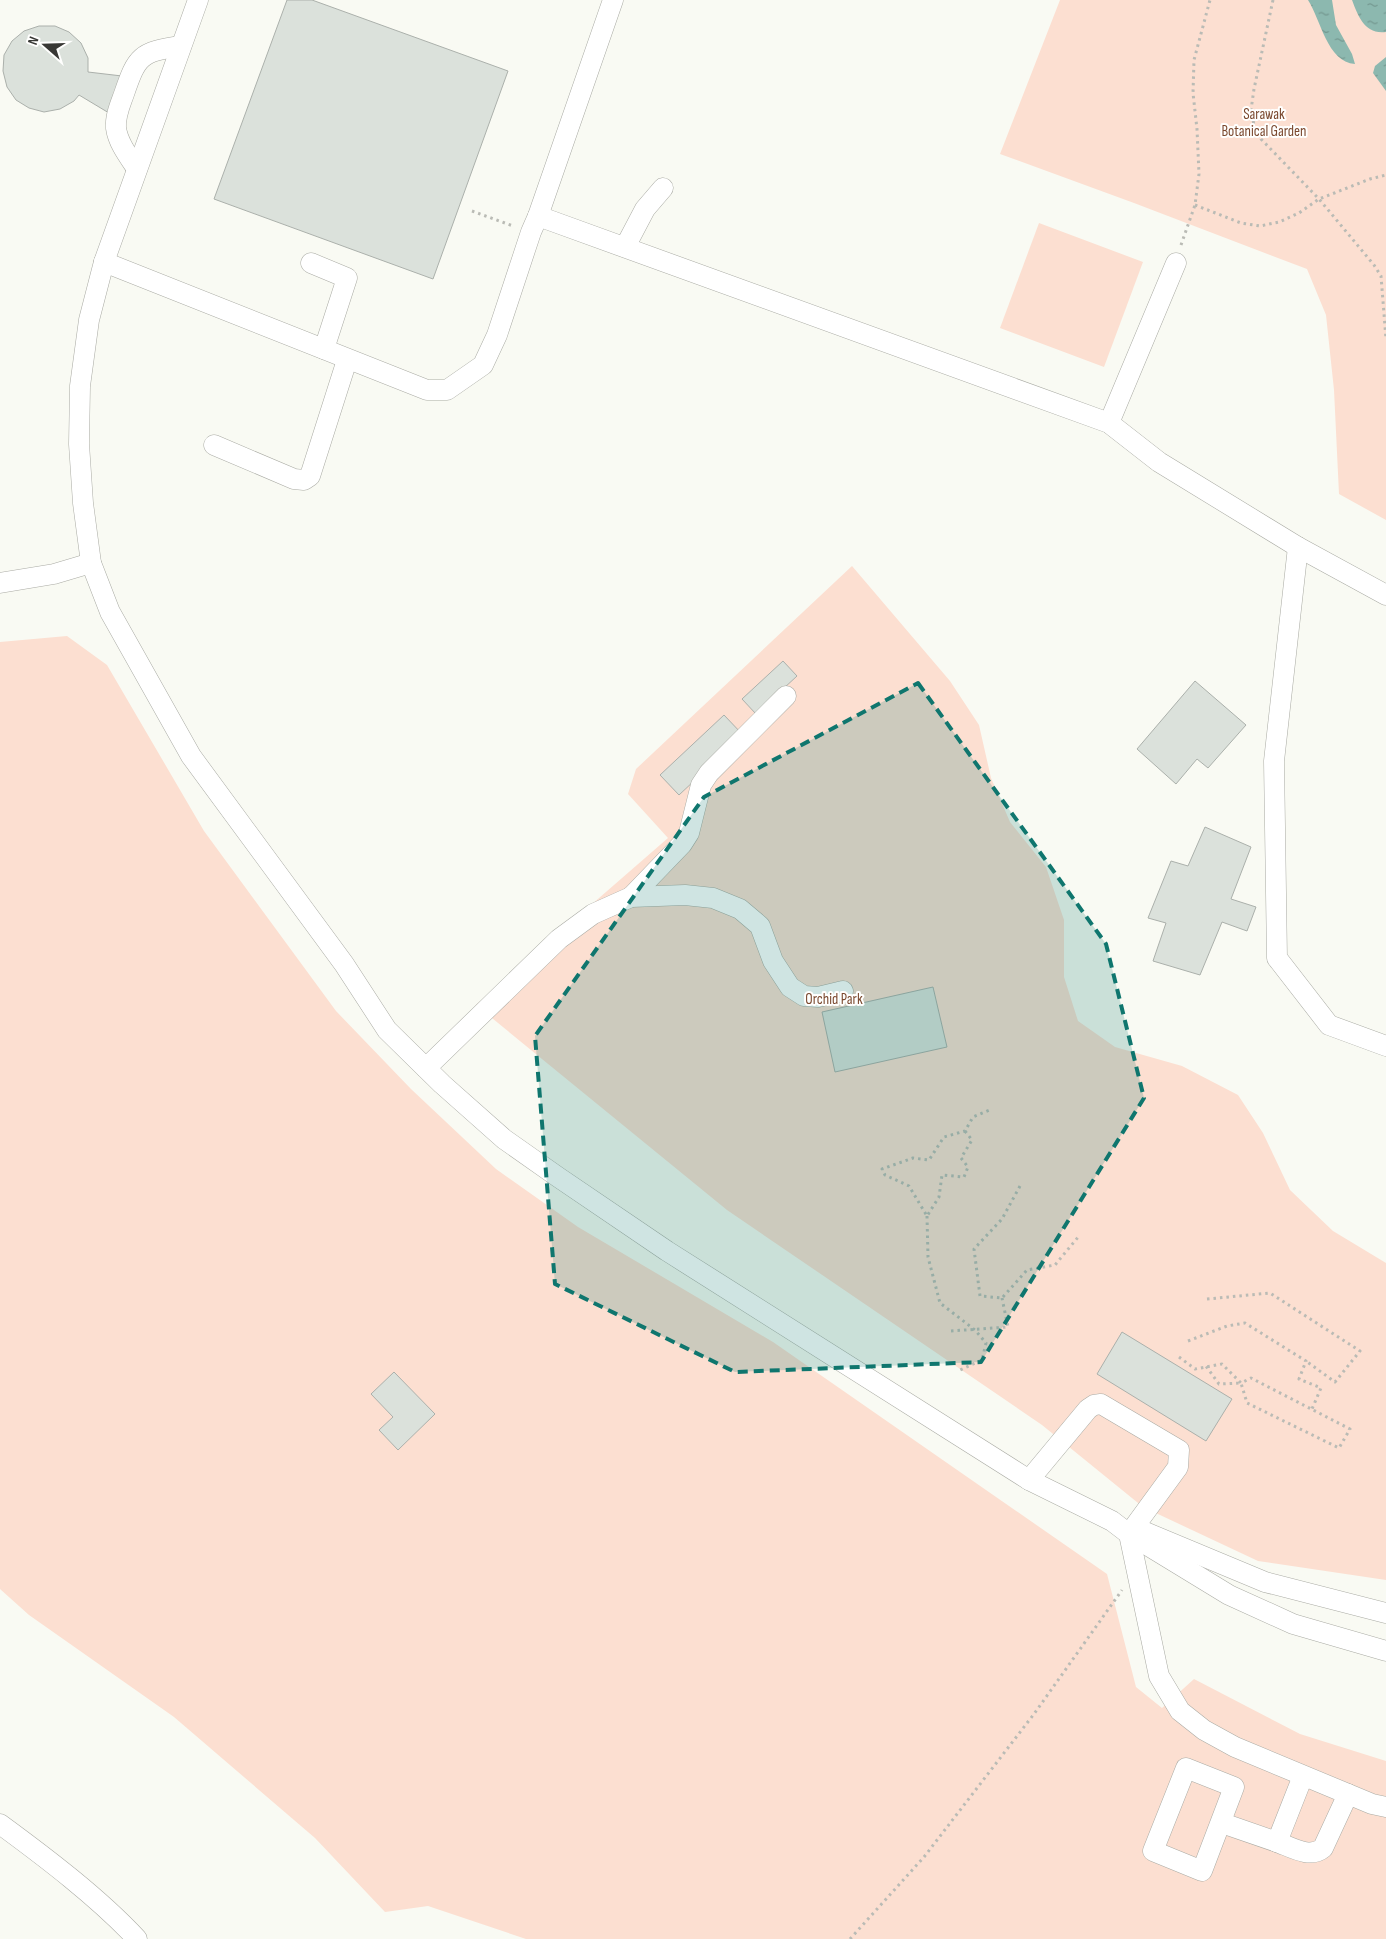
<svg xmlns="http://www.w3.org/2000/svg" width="1386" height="1939" font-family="'Sofia Sans Condensed',sans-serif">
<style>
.green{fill:#fcdfd1}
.water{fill:url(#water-ripples)}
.building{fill:#dbe1db;stroke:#abb0ab}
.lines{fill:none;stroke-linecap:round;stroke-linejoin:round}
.minor-casing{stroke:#aaaba4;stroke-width:21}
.path{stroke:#babbb5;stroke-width:3;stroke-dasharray:2.5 4;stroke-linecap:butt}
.minor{stroke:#fff;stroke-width:20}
.marked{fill:#0f766e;fill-opacity:0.2;stroke:#0f766e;stroke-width:4;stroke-dasharray:10 6;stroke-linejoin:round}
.labels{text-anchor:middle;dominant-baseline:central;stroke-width:4;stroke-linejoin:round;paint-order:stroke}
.park-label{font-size:15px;fill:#7a482e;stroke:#fffffe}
</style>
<defs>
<pattern id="water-ripples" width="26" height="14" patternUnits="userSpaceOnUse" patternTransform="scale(1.25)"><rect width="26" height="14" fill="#8cb8af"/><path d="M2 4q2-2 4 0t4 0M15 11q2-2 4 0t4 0" fill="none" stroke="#73978f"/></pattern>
</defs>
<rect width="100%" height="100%" fill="#f9faf3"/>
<g class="green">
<polygon points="1060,0 1386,0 1386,520 1339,494 1334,390 1326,315 1307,269 1134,203 1000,154"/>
<polygon points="1039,223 1143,262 1104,367 1000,328"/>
<polygon points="852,566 950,681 979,725 991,778 1010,822 1046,867 1064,920 1064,977 1078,1021 1115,1047 1182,1066 1238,1095 1263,1133 1290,1190 1333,1231 1386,1263 1386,1580 1258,1561 1143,1507 1042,1425 727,1210 476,1005 668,838 628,794 636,769"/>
<polygon points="67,636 107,665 204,831 336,1011 411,1089 496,1169 578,1227 773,1342 1107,1574 1136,1687 1162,1708 1194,1679 1300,1734 1386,1761 1386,1939 526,1939 428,1906 385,1912 315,1838 174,1717 29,1615 0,1589 0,642"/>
</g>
<g class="water">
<path d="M1308,0H1332L1336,25L1352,54L1355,64C1327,62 1321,20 1308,0Z"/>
<path d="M1352,0H1386V32C1365,35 1358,16 1352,0Z"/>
<polygon points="1386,57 1386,91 1373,73 1375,66"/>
</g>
<g class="building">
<polygon points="287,0 312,0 508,71 433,279 214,199"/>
<polygon points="39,26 55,26 69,32 81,43 88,58 88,72 122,76 109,113 79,95 74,101 60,109 44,112 29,108 16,100 7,87 3,71 4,55 12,41 24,31"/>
<polygon points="783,661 797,676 756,714 742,699"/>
<polygon points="1195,681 1246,725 1208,768 1197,759 1176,784 1137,749"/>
<polygon points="724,715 743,735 679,795 660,775"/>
<polygon points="1205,827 1251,847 1231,899 1256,907 1247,931 1222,922 1200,975 1153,961 1166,923 1148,918 1171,861 1188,866"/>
<polygon points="933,987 947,1047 835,1072 822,1012"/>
<polygon points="1122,1332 1232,1399 1206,1441 1097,1374"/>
<polygon points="394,1372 435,1414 398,1450 379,1430 393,1417 371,1394"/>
</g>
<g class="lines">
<g class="minor-casing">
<g id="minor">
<polyline points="198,0 104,262 89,320 80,386 79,444 83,503 91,563 110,612 191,756 344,964 387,1030 442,1084 504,1139 558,1177 667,1251 1029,1480 1112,1521 1129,1534 1229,1595 1293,1624 1386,1651"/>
<path d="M137,169C129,157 118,143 116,128C115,116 120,105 124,94C137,56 140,52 181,46"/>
<polyline points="538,216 1109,423 1159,462 1298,547 1386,595"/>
<polyline points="625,247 645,209 663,188"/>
<polyline points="104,262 427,390 447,390 483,365 497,335 531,232 538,216 613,0"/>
<polyline points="311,263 347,278 324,349"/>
<polyline points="1109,423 1176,263"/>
<polyline points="214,445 294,479 304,480 310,476 347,360"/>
<polyline points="1298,547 1274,761 1277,958 1329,1025 1386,1046"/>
<polyline points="0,583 54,574 91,563"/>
<polyline points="631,897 682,844 689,833 701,785 709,773 786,696"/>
<polyline points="426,1068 559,939 593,914 631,897 685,895 713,898 740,909 760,926 773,961 790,987 804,996 818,997 843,991"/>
<polyline points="1029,1480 1088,1409 1094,1405 1101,1404 1179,1450 1178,1467 1129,1534 1159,1676 1180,1711 1204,1730 1235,1747 1372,1804 1386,1807"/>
<polyline points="1145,1532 1265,1582 1386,1613"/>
<polygon points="1186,1768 1234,1787 1202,1871 1153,1851"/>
<path d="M1303,1776L1277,1842C1291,1847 1310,1859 1323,1848L1348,1794"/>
<polyline points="1222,1823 1277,1842"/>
<path d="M0,1824C45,1857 99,1898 137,1939"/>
</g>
</g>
<g class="path">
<polyline points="1273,0 1254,89 1251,110 1254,125 1261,139 1319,199 1374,265 1381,276 1386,339"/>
<polyline points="1195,205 1241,223 1260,226 1279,222 1299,213 1319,199 1370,179 1386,175"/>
<polyline points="472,211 513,226"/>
<polyline points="1181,245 1195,205 1199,174 1197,129 1193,93 1194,60 1210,0"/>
<polyline points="965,1131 972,1140 961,1158 968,1167 964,1177 942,1175 939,1197 927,1216 909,1186 885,1175 882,1169 913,1158 929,1160 944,1137 965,1131 973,1117 992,1109"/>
<polyline points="1020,1186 1002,1219 974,1249 980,1296 1002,1298 1027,1270 1055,1265 1079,1236"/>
<polyline points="927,1216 928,1257 940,1303 975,1330 986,1343 982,1360 960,1370"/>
<polyline points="1207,1299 1270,1293 1360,1351 1335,1382 1306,1361"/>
<polyline points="951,1331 1008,1327 1002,1298"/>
<polyline points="1188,1341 1227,1326 1245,1323 1306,1361 1299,1379 1321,1388 1312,1409"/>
<polyline points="1179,1357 1195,1369 1222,1364 1241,1383 1251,1378 1350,1429 1339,1448 1247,1403 1241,1383 1219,1384 1206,1366"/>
<polyline points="850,1939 924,1857 1034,1714 1122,1590"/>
</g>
<use href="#minor" class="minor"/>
</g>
<path class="marked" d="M918,683L1106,944L1144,1098L981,1362L735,1372L555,1284L535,1036L704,797Z"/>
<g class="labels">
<g class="park-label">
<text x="1264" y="114">Sarawak<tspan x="1264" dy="17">Botanical Garden</tspan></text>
<text x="834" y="999">Orchid Park</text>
</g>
</g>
<g transform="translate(45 45) rotate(290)" stroke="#fffffe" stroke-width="4" paint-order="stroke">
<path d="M0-4L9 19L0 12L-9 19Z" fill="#383835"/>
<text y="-8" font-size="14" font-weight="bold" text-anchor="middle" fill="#383835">N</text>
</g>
</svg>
